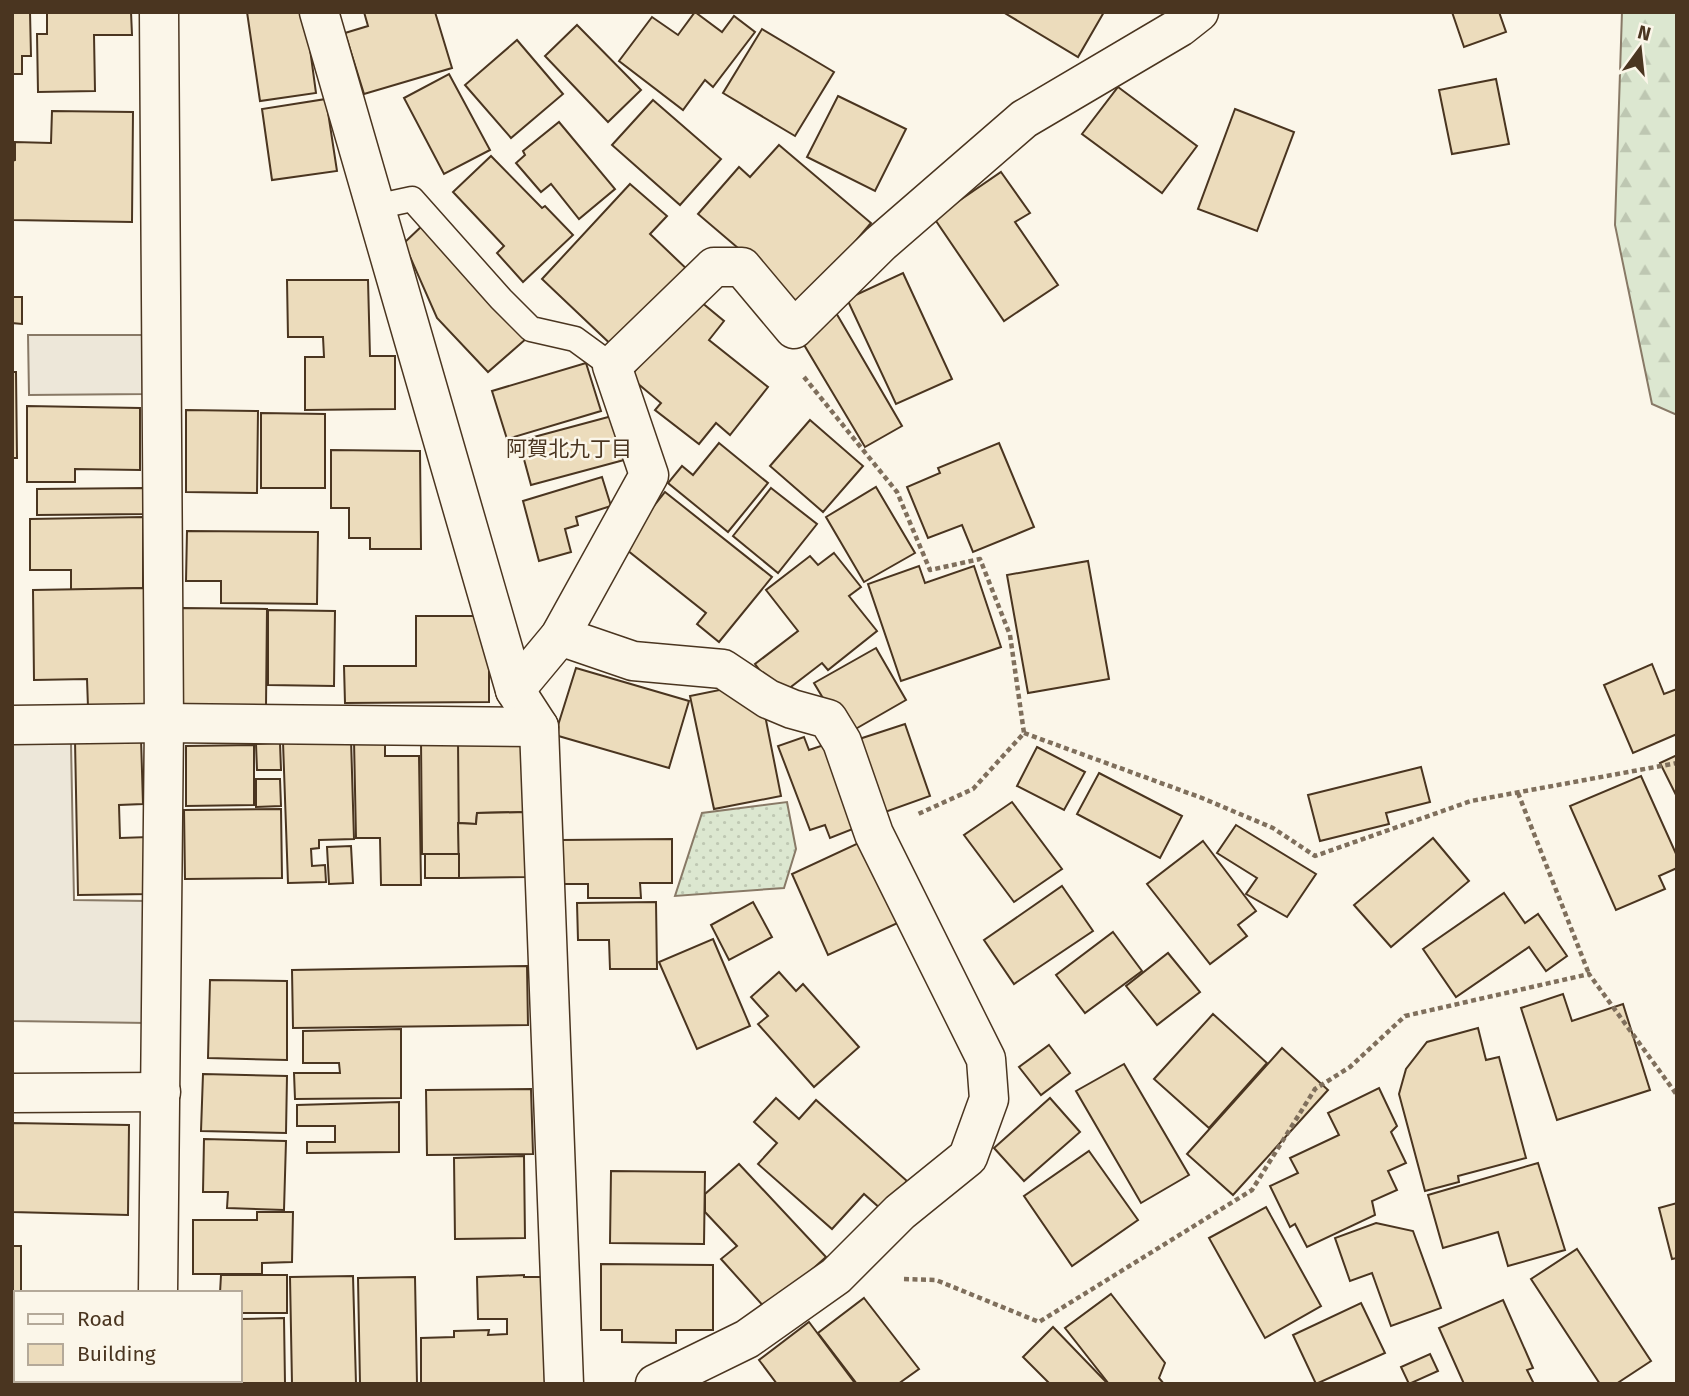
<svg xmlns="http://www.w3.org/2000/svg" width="1689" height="1396" font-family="'Fira Sans','Noto Sans JP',sans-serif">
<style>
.grass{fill:url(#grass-dots);stroke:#887966;stroke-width:2}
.forest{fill:url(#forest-firs);stroke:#887966;stroke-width:2}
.parking{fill:#ede7d9;stroke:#887966;stroke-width:2}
.building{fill:#ecdcbc;stroke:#4a3520;stroke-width:2}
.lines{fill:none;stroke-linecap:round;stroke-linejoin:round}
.lane-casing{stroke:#4a3520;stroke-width:27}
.street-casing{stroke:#4a3520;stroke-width:41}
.path{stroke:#7f6f5c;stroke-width:4.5;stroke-dasharray:5 3.5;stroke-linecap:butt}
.lane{stroke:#fbf6e9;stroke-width:24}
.street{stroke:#fbf6e9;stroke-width:38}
.labels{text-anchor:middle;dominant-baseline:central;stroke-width:5;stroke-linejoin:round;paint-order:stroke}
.neighbourhood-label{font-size:21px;fill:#4a3520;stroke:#fbf6e9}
</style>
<defs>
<pattern id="grass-dots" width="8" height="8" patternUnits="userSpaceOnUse" patternTransform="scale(1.75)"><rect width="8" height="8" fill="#dce7d0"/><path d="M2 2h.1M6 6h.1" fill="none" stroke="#bec7b2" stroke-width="1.8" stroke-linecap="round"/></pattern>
<pattern id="forest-firs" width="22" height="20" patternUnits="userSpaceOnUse" patternTransform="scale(1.75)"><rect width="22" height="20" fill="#dce7d0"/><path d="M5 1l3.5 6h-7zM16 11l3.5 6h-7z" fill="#bec7b2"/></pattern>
</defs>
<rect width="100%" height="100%" fill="#fbf6e9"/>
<polygon class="grass" points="787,802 796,849 784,888 675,896 702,813"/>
<polygon class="forest" points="1622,12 1677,12 1677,415 1652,404 1615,225"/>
<g class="parking">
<polygon points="28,335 146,335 146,394 29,395"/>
<polygon points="71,743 74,900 148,901 147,1023 12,1021 12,744"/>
</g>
<g class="building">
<polygon points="12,12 30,12 31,56 22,56 22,74 12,74"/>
<polygon points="47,12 131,12 132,35 94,35 95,91 38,92 37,34 47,34"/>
<polygon points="247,12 305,12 316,93 260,101"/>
<polygon points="364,12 435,12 452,68 364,94 345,33 368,26"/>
<polygon points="695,12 722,32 734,16 755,32 713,87 705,80 683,110 619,61 652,17 678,35"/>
<polygon points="1003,12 1104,12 1078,57"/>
<polygon points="1452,12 1499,12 1506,32 1464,47"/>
<polygon points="577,25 641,90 608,122 545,56"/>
<polygon points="762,29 834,72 795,136 723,93"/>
<polygon points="517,40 563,94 511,138 465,85"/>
<polygon points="449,74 490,150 444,174 404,98"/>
<polygon points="1496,79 1509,144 1452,154 1439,90"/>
<polygon points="1118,87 1197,146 1162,193 1082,134"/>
<polygon points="838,96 906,129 875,191 807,157"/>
<polygon points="326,99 337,171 272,180 262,109"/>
<polygon points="653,100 721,159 680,205 612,145"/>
<polygon points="1235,109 1294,132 1257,231 1198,209"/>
<polygon points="52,111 133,112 132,222 12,220 12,161 15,160 15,142 51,143"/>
<polygon points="559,122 615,189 579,219 551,184 541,192 516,163 525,155 523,151"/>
<polygon points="779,145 871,223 795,312 778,282 698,214 739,167 750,177"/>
<polygon points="491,156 542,208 545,206 573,235 523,282 497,253 504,246 453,192"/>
<polygon points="1001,172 1030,213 1015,222 1058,285 1004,321 934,218"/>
<polygon points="630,184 667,216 650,234 692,274 619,352 542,279"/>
<polygon points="424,224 527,338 488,372 437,318 404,243"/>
<polygon points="903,273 952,379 896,404 847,299"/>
<polygon points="287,280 368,280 370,356 395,356 395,409 305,410 305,357 324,357 323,337 288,337"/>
<polygon points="12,297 22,297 22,324 12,323"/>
<polygon points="695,297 724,321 709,340 768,387 730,435 716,423 699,444 655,410 661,403 630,377"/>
<polygon points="835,311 902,426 865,447 797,333"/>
<polygon points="586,363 601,411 507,439 492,391"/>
<polygon points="12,372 16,372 17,458 12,458"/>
<polygon points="27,406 140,408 140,470 75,469 75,482 27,482"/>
<polygon points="186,410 258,411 257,493 186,492"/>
<polygon points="261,413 325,414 325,488 261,488"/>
<polygon points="612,416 624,460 531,485 519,441"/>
<polygon points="810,420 863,466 823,512 770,466"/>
<polygon points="719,443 768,483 728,532 668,483 682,466 693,475"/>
<polygon points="999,443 1034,527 973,552 962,525 928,538 907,487 940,473 938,468"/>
<polygon points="331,450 420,451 421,549 370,549 370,538 349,538 349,508 331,508"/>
<polygon points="602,477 611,506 576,517 578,525 565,529 571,552 539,561 523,501"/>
<polygon points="876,487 915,553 864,582 826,517"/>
<polygon points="143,488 144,514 37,515 37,489"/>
<polygon points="771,488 817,524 778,573 733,536"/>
<polygon points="665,492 772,577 719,642 697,624 706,613 622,546"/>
<polygon points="143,517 143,588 71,590 71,570 30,570 30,519"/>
<polygon points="187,531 318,532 317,604 221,603 221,581 186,581"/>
<polygon points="834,553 861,587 849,596 877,631 828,670 822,663 779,696 755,664 798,631 766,590 810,556 818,565"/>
<polygon points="1088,561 1109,679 1028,693 1007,575"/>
<polygon points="919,566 925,583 974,566 1001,647 901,681 868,584"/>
<polygon points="147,588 149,706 88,707 87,679 34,680 33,590"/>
<polygon points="181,608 267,609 266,707 180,706"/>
<polygon points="268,610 335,611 334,686 268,685"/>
<polygon points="416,616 489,616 489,702 345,703 344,666 416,666"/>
<polygon points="876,648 906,700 845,735 814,683"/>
<polygon points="1652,664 1664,694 1677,689 1677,734 1633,753 1604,685"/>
<polygon points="576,668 689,701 669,768 555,735"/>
<polygon points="739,686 762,700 781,796 714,809 690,696"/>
<polygon points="905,724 930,796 874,816 847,743"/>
<polygon points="804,737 809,750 827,744 868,823 830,838 825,825 810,830 778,746"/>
<polygon points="141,738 143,804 119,805 120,838 149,837 151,894 78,895 75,740"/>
<polygon points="351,739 354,839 319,840 319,848 311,849 312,866 325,865 326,882 288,883 283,742"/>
<polygon points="527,739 527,812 477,813 476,824 458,823 458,740"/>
<polygon points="354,740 385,740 385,756 419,756 421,885 381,885 380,838 356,838"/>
<polygon points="421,740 458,740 459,854 422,854"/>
<polygon points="280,743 281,770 257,770 256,744"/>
<polygon points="254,745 254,805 186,806 186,746"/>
<polygon points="1037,747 1085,772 1064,810 1017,786"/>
<polygon points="1677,755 1677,795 1676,795 1660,763"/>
<polygon points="1421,767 1430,802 1386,813 1389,824 1320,841 1308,795"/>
<polygon points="1099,773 1182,816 1160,858 1077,814"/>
<polygon points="1641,776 1677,856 1677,868 1659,876 1665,889 1616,910 1570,806"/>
<polygon points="256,779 280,779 281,806 256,807"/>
<polygon points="1012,802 1062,869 1014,902 964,835"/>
<polygon points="281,809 282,878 185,879 184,810"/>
<polygon points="527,812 528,877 459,878 458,823 476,824 477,813"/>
<polygon points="1236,825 1316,874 1287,917 1246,894 1257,878 1217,853"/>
<polygon points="1433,838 1469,881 1391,947 1354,905"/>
<polygon points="672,839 672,883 640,883 641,898 588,898 588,884 562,884 561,840"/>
<polygon points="865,840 902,921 828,955 792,874"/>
<polygon points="1203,841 1256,911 1238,925 1247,936 1210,964 1147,884"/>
<polygon points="351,846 353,883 329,884 327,847"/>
<rect x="425" y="854" width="34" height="24"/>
<polygon points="1062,886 1093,931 1014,984 984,940"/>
<polygon points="1504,893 1525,923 1538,914 1567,956 1546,971 1529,947 1456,997 1423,949"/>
<polygon points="656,902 657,969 610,969 609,940 578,940 577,903"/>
<polygon points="753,902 772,937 729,960 711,925"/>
<polygon points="1113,932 1142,971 1085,1013 1056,975"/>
<polygon points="713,939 750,1026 697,1049 659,962"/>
<polygon points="1168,953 1200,992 1157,1025 1126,986"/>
<polygon points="527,966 528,1025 293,1028 292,970"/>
<polygon points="779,972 796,991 803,984 859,1047 814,1087 758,1024 768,1016 751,997"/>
<polygon points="210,980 287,981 287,1060 208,1058"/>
<polygon points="1563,994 1572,1021 1623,1004 1650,1090 1557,1120 1521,1008"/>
<polygon points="1213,1014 1267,1063 1209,1128 1154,1079"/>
<polygon points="1478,1028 1486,1060 1499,1057 1526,1158 1458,1176 1459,1182 1425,1191 1399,1094 1406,1069 1427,1042"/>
<polygon points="401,1029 401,1098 295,1099 294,1073 340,1073 339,1063 303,1063 303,1031"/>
<polygon points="1049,1045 1070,1073 1041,1095 1019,1067"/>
<polygon points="1282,1048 1328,1090 1233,1195 1187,1154"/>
<polygon points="1124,1064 1189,1175 1141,1203 1076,1091"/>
<polygon points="203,1074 287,1076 286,1133 201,1131"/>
<polygon points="1379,1088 1397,1126 1391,1132 1406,1163 1388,1171 1397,1190 1372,1201 1375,1215 1307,1247 1295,1224 1290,1227 1270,1186 1298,1173 1290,1158 1339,1135 1328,1113"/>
<polygon points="531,1089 533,1154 427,1155 426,1090"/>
<polygon points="776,1098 799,1119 816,1100 907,1181 881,1209 864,1194 832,1229 758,1164 777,1143 754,1122"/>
<polygon points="1050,1098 1080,1132 1024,1181 994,1148"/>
<polygon points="399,1102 399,1152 307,1153 307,1142 335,1142 335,1126 297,1126 297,1105"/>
<polygon points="12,1123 129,1125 128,1215 12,1212"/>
<polygon points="204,1139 286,1141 284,1210 227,1208 228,1192 203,1192"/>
<polygon points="1089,1151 1138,1220 1072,1266 1024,1196"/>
<polygon points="524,1156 525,1238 455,1239 454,1158"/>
<polygon points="1538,1163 1565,1250 1508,1266 1498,1232 1443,1248 1428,1195"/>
<polygon points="739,1164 826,1257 767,1310 721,1259 737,1246 705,1212 705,1194"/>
<polygon points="611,1171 705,1172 704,1244 610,1243"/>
<polygon points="1677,1203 1677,1258 1672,1259 1659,1208"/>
<polygon points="1266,1207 1321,1306 1265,1338 1209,1238"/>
<polygon points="257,1212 293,1212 292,1262 262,1263 262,1274 193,1274 193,1220 257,1220"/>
<polygon points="1376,1223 1413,1231 1441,1308 1391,1326 1372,1273 1350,1281 1335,1238"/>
<polygon points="12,1246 21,1246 21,1293 16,1293 16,1311 12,1311"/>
<polygon points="1577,1249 1651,1361 1616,1384 1600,1384 1531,1279"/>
<polygon points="601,1264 713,1265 713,1330 676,1330 676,1343 622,1342 622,1330 601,1330"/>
<polygon points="221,1275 287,1275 287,1313 240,1313 240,1293 220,1293"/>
<polygon points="524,1275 524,1277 542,1277 545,1384 421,1384 421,1338 454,1337 454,1331 489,1330 488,1335 507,1334 507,1319 478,1319 477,1277"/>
<polygon points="353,1276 356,1384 292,1384 290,1277"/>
<polygon points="415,1277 417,1384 360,1384 358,1278"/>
<polygon points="1111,1294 1165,1363 1159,1378 1164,1384 1109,1384 1065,1328"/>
<polygon points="864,1298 919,1369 898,1384 857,1384 818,1333"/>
<polygon points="1503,1300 1533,1368 1527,1370 1534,1384 1464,1384 1439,1328"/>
<polygon points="1361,1303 1385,1353 1316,1384 1293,1335"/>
<polygon points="284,1318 285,1384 199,1384 199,1380 240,1380 240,1319"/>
<polygon points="809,1322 854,1382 852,1384 777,1384 759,1360"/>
<polygon points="1053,1327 1108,1384 1050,1384 1023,1357"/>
<polygon points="12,1336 16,1336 16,1380 58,1380 58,1384 12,1384"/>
<polygon points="1430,1354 1438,1371 1409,1384 1401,1367"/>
<polygon points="59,1380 136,1380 136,1384 60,1384"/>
</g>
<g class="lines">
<g class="lane-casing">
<polyline id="lane" points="375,207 412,199 501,299 531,329 575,339 612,366"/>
</g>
<g class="street-casing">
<g id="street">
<polyline points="319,12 515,690 539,727 564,1384"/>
<polyline points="560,636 633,661 723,669 768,699 792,709 828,719 842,742 874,834 986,1059 989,1099 968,1157 900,1212 836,1276 747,1339 655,1384"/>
<polyline points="515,690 560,636 649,475 612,366 714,267 742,267 794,329 881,243 1024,119 1180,27 1199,12"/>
<polyline points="12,725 164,723 539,727"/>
<polyline points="12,1093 161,1092"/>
<polyline points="158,1293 164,723 159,12"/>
<polyline points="157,1384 157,1380"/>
</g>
</g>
<g class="path">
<polyline points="804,377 897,492 930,570 980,559 1010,635 1024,733 973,789 916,815"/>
<polyline points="1024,733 1202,798 1273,828 1315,856 1471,801 1677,763"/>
<polyline points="1518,793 1589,974"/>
<polyline points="904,1279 936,1280 1039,1322 1252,1190 1315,1089 1350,1067 1405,1016 1589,974 1677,1095"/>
</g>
<use href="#lane" class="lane"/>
<use href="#street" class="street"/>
</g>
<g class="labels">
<g class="neighbourhood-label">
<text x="569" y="449">阿賀北九丁目</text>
</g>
</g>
<rect width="1689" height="1396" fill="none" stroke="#4a3520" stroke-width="28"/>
<rect x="14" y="1291" width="228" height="91" fill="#fbf6e9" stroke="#b4a999" stroke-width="2"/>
<rect x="28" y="1314" width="35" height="10" fill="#fbf6e9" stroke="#b4a999" stroke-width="2"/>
<text x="77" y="1326" font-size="21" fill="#4a3520">Road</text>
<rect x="28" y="1344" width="35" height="21" fill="#ecdcbc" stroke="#b4a999" stroke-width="2"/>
<text x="77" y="1361" font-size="21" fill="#4a3520">Building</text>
<g transform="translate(1640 49) rotate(15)" stroke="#fbf6e9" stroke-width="5" paint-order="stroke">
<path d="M0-5L12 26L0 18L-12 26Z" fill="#4a3520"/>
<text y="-10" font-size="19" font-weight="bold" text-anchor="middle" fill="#4a3520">N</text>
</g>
</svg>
